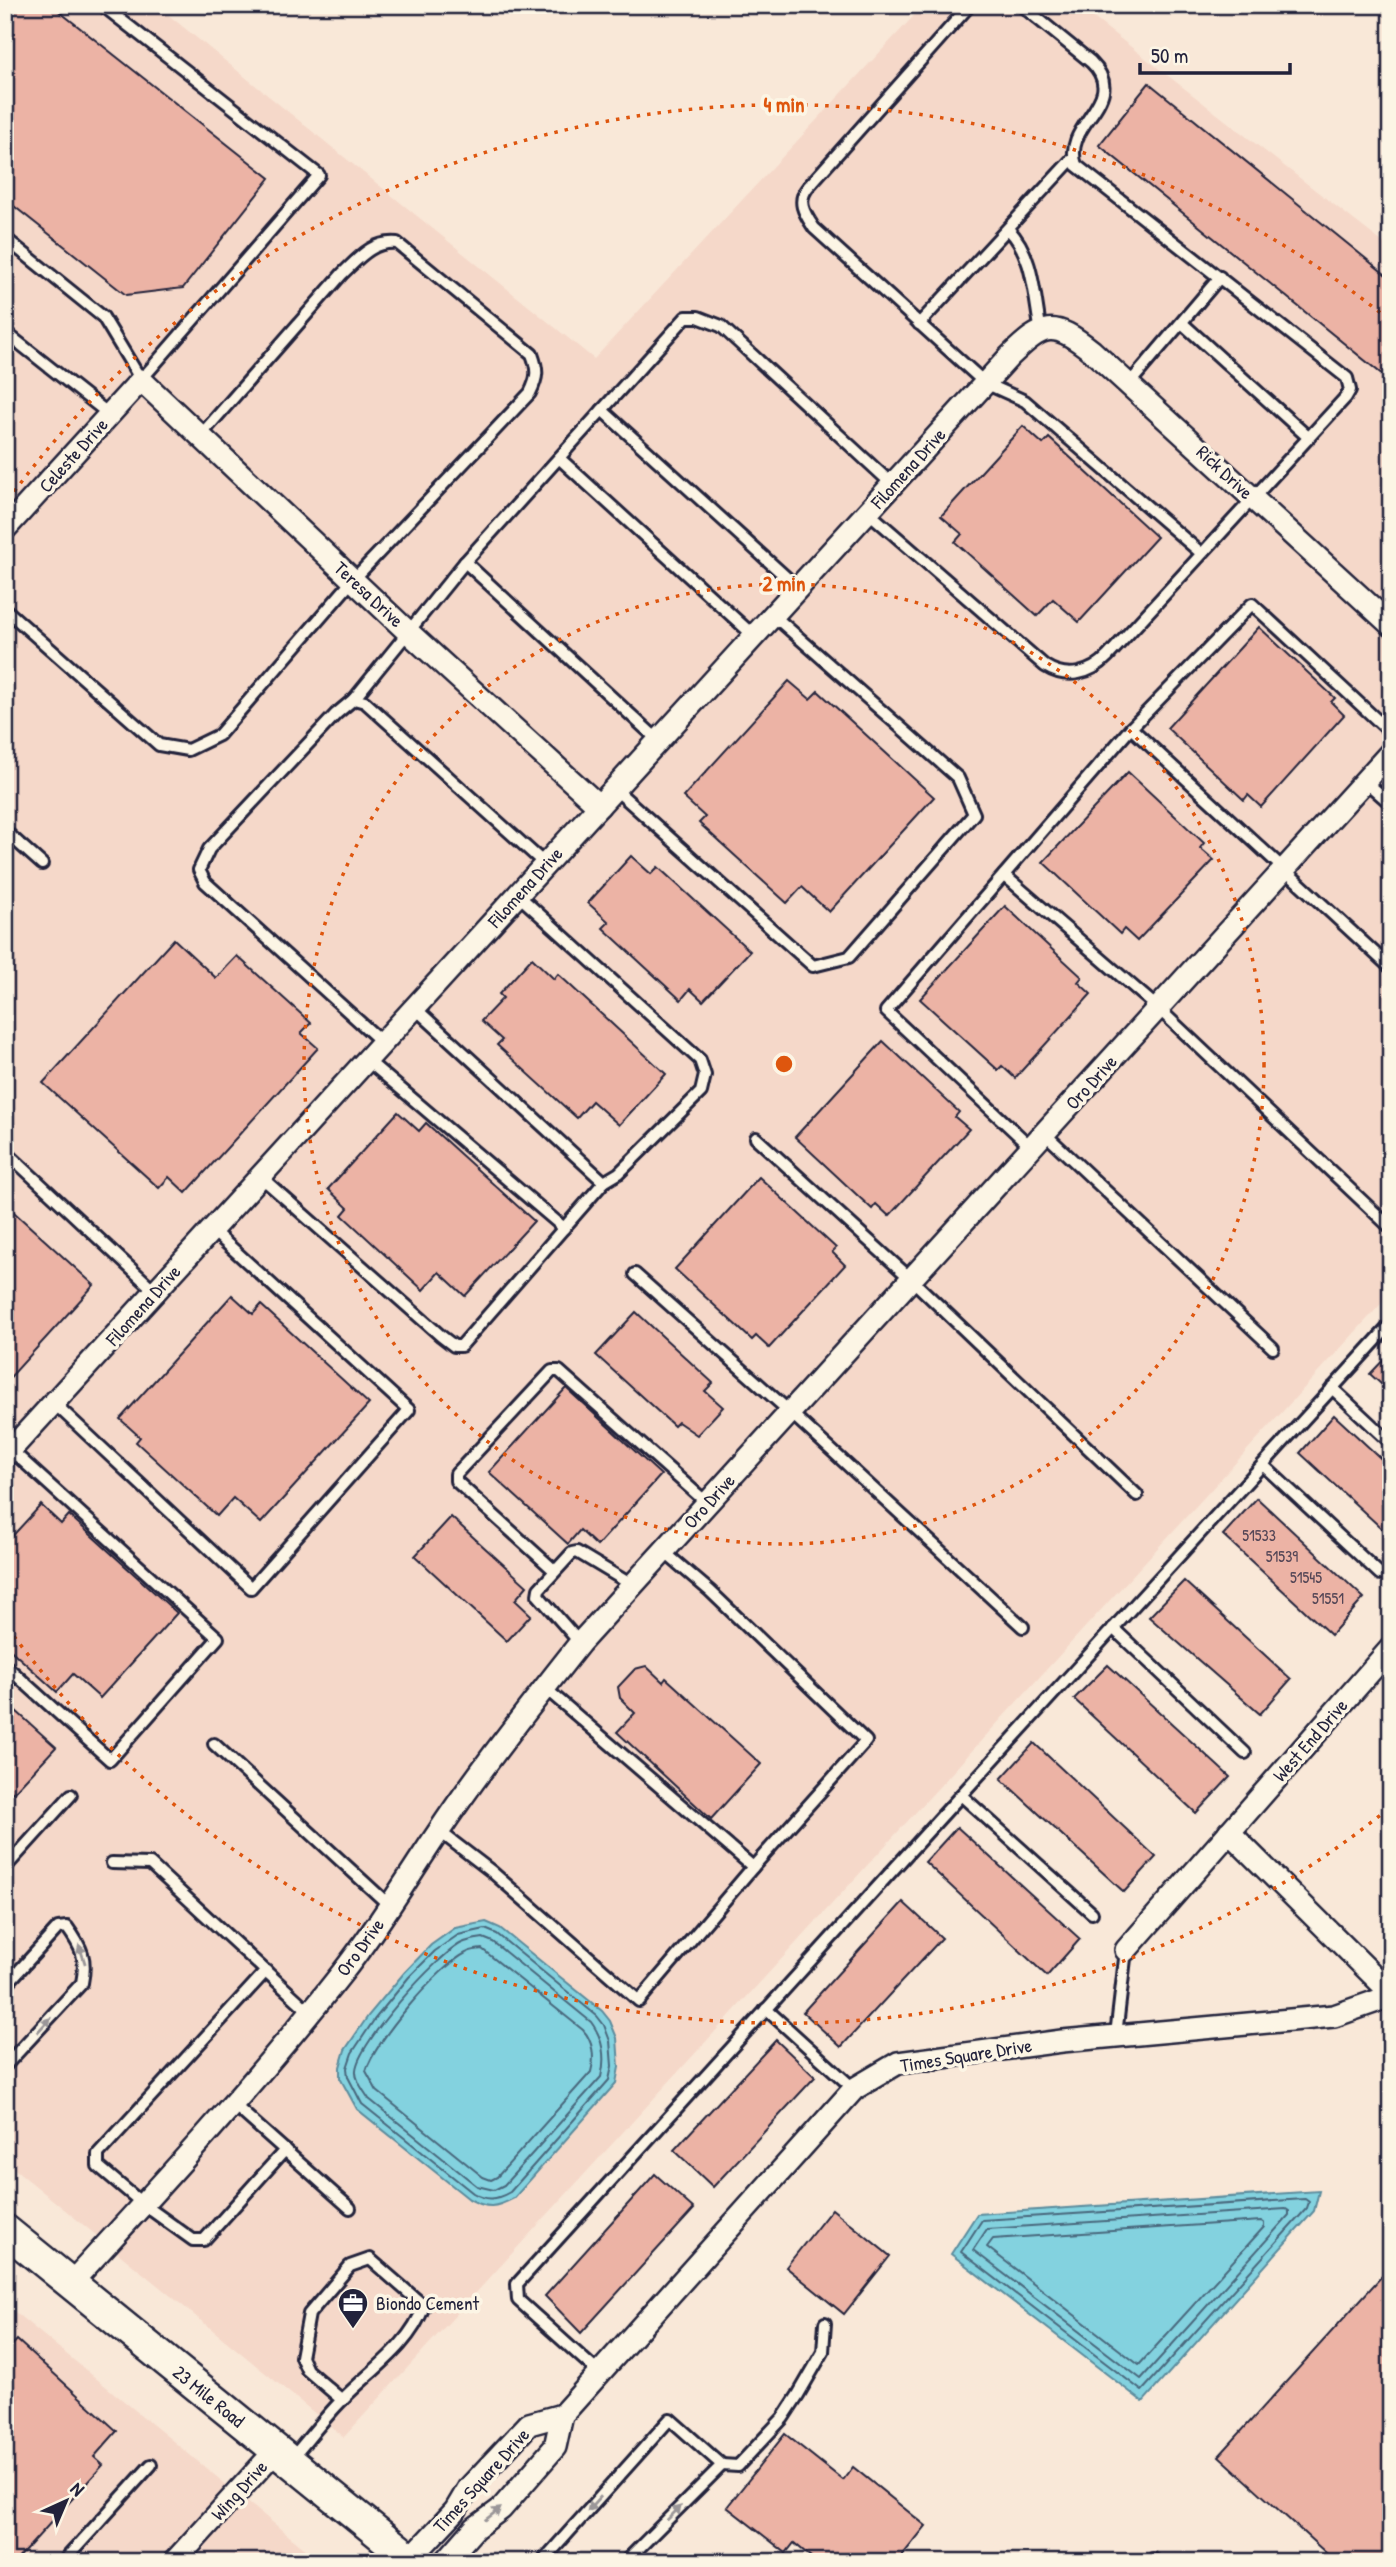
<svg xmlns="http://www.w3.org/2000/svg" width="1396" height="2567" font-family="'Patrick Hand',sans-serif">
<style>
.built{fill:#f5d8c9}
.water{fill:#83d2df;stroke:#5c8c9d;stroke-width:2}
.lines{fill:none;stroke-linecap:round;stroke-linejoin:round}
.shore{stroke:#49687d;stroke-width:2}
.building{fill:#ecb3a5;stroke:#22223b;stroke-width:2}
.lane-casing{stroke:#22223b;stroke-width:16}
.street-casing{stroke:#22223b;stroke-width:26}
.secondary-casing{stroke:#22223b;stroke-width:35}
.lane{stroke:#fcf5e5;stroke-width:10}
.street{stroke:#fcf5e5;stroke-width:21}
.secondary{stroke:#fcf5e5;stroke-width:30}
.oneway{fill:#9a9698}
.ring{fill:none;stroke:#de560e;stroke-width:3.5;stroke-dasharray:3.5 7}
.labels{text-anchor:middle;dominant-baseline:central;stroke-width:7;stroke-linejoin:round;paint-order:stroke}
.number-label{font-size:16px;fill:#544656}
.street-label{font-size:19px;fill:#22223b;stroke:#fcf5e5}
.poi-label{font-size:19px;fill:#22223b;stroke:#fcf5e5;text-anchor:start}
.centre{fill:#de560e;stroke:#fcf5e5;stroke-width:3.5}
.ring-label{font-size:21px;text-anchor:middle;font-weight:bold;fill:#de560e;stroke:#fcf5e5;stroke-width:7;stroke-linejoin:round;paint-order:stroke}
</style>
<rect width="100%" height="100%" fill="#f9e8d8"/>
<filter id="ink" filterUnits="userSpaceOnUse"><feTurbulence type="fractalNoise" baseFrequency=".0143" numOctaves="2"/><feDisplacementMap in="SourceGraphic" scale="14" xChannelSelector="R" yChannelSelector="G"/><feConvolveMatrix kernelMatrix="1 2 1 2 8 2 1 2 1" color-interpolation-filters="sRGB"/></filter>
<g filter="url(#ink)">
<g class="built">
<polygon points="5,5 156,5 594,359 924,5 1077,5 1391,249 1391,1293 344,2437 5,2161"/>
<polygon points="5,2304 321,2562 5,2562"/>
</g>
<g class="water">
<path d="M486,1922L500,1928L602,2011L610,2021L617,2038L619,2067L616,2083L514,2198C495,2208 488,2209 469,2199L357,2109L340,2078V2067L345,2050L368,2016L404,1973L431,1945L455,1928Z"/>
<polygon points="1319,2191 1314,2211 1143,2402 951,2254 977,2214"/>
</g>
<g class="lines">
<g class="shore">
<path d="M485,1929L497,1934L597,2016L604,2025L610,2041L612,2066L609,2080L510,2192C496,2200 487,2201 473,2193L362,2104L348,2077L347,2068L352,2053L374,2020L409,1977L435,1951L458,1935Z"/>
<path d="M483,1938L493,1942L591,2022C603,2038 606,2058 601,2077L504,2185L494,2190L477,2186L369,2099C364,2091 355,2080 356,2070C358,2043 437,1955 462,1943C468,1940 476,1939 483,1938Z"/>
<path d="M482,1949L583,2030C593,2041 595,2057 591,2072L497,2177L491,2180L483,2177L377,2091L366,2071C375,2041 438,1967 466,1953C471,1950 476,1950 482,1949Z"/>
<polygon points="1305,2199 1309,2202 1307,2208 1142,2391 961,2252 982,2220"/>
<polygon points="1286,2209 1289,2211 1289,2215 1141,2379 973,2250 987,2229"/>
<polygon points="1261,2221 1264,2223 1264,2227 1139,2365 987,2247 993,2239"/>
</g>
</g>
<g class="building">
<polygon points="5,5 51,5 270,178 183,288 126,295 5,199"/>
<polygon points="1149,83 1391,279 1391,366 1383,375 1099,145"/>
<polygon points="1023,426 1043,444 1049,438 1157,537 1079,622 1053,599 1037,616 955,542 962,534 941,516"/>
<polygon points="1259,627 1335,698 1331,702 1344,715 1261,807 1248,795 1244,800 1167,728"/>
<polygon points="789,681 810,699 818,691 934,797 829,912 802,887 787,903 699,823 705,817 683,797"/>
<polygon points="1128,772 1204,843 1200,848 1214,860 1137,941 1124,929 1120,934 1043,862"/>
<polygon points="631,856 651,874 658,867 750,951 703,1001 690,989 681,1000 603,928 609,922 588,903"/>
<polygon points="1005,906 1082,977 1078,982 1091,994 1015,1078 1002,1066 998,1070 920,999"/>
<polygon points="174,939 216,978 237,956 311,1023 301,1033 318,1048 186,1193 169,1177 159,1188 43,1083"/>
<polygon points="532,958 554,979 558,974 666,1074 619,1125 592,1101 577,1118 497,1045 502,1040 481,1021 503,998 499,994"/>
<polygon points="883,1041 959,1112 955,1117 969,1129 889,1216 876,1204 872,1209 795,1137"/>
<polygon points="398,1112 419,1131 426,1123 534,1221 465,1296 439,1272 423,1290 342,1215 348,1208 328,1189"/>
<polygon points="759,1177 836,1248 832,1252 845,1265 769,1348 756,1336 752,1340 675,1269"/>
<polygon points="5,1204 94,1285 5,1383"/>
<polygon points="232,1295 253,1314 261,1305 369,1404 261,1523 233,1498 217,1516 136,1442 140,1437 120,1419"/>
<polygon points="636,1312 713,1383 705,1391 723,1407 697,1435 678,1422 674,1426 596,1355"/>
<polygon points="1391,1352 1391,1393 1370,1374"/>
<polygon points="566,1388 661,1475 597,1546 580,1530 568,1544 489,1472"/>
<polygon points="1334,1415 1391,1468 1391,1537 1300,1453"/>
<polygon points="1257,1498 1364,1598 1331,1635 1223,1535"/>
<polygon points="41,1505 61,1524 69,1515 177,1613 100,1698 73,1674 57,1692 5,1645 5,1544"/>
<polygon points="451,1517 527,1586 515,1600 531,1615 507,1641 415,1556"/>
<polygon points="1184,1581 1291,1679 1260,1714 1149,1617"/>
<polygon points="1108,1665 1230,1777 1196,1813 1074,1699"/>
<polygon points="646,1666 663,1682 666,1678 761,1764 711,1819 617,1732 635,1713 620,1698 618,1687 635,1669"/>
<polygon points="5,1701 56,1747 13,1793 5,1786"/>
<polygon points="1034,1743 1156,1857 1124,1892 1001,1779"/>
<polygon points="957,1827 1080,1939 1047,1976 925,1862"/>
<polygon points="903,1902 942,1938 841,2047 803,2012"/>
<polygon points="776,2040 815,2077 713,2187 674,2150"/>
<polygon points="655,2174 694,2209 581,2333 545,2296"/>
<polygon points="832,2209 890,2256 844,2314 786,2267"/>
<polygon points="1391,2266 1391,2562 1336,2562 1219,2456"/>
<polygon points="17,2340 117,2431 94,2457 103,2465 15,2562 5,2562 5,2353"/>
<polygon points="785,2434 843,2480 853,2467 926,2526 897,2562 817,2562 794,2543 786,2553 727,2507"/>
</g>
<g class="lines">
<g class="lane-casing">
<g id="lane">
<path d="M970,5L808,187C796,202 805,214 814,228L985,383L1025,401L1201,553"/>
<path d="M1008,229C1034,254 1034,297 1041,332"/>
<polyline points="5,238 103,317 141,380 319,175 102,5"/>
<polyline points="1182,323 1308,437"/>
<polyline points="919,324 1073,158"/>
<polyline points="5,332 110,415"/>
<polyline points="1129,384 1220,277"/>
<polyline points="602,410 798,588"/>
<polyline points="559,458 754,636"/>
<path d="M868,512L1045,666C1067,680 1091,674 1108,656L1346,397L1350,390L1347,378L1076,165C1061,123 1131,101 1091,62L1021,5"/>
<polyline points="465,562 659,741"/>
<path d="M5,609L159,745L188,750L219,735L353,580L530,393C538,377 538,370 532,354L397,243C372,241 359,258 342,274L200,436"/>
<polyline points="354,699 465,562 686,317 698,317 721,326 893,485"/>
<polyline points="1391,733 1252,604 1131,728 1391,968"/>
<polyline points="1365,781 1391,804"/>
<polyline points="615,789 813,966 849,957 974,814 958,778 773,615"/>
<polyline points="5,831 42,864"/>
<polyline points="1004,875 1158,1008 1391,1228"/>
<polyline points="415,1008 604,1182"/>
<polyline points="383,1043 205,882 199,870 209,849 336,714 354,699 365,702 546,865"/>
<polyline points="367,1060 564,1228"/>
<polyline points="1044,1133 1273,1348"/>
<polyline points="756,1138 911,1279 1137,1495"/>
<polyline points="1031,1147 886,1011 1131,728"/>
<polyline points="5,1151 156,1292"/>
<polyline points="261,1177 441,1336 454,1346 461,1346 604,1182 619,1173 701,1092 705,1075 700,1060 518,895"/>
<polyline points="635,1274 790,1412 1023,1627"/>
<polyline points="1332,1388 1391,1443"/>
<polyline points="54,1403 251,1588 409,1410 212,1230"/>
<polyline points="1263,1465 1380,1574"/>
<polyline points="555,1571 456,1481 456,1474 552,1371 559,1371 707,1503"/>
<polyline points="1113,1628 1245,1753"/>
<polyline points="580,1643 538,1595 539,1589 572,1553 577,1552 632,1585"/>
<polyline points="5,1665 110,1760 218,1638 11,1450"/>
<polyline points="545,1688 753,1867"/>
<polyline points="214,1744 390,1906"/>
<polyline points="439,1831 491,1871 639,2001 753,1867 866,1741 710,1591 663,1551"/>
<polyline points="112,1863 150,1864 310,2012"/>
<polyline points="5,1868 71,1795"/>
<polyline points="1092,1913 961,1795 1391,1324"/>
<polyline points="266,1971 98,2154 98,2166 143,2204 193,2240 204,2240 285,2150"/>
<path d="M5,1986L58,1928L67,1927C82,1948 87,1958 82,1983L5,2066"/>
<polyline points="766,2009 854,2089"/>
<polyline points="1116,2035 1126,1950"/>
<polyline points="232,2103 350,2208"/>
<polyline points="599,2373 518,2300 517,2284 961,1795"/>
<path d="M291,2459C308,2440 324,2418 342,2400C371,2370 409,2347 424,2306L370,2259L350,2266L309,2314L301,2357L307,2370L342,2400"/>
<polyline points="722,2465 738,2466 783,2418 798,2395 823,2352 825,2323"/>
<polyline points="1153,2559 1156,2562"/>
<polyline points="63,2562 151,2465"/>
<polyline points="542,2562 670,2419 722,2465 625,2562"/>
</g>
</g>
<g class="street-casing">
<g id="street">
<polyline points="5,529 141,380 407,631 599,806"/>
<path d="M5,1456L1009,357C1044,323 1053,320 1092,351L1391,625"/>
<polyline points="1229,1832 1391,1993"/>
<polyline points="1126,1950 1391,1648"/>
<path d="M70,2284C163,2183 257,2081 342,1973C377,1929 406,1880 437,1834C481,1768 531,1705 580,1643L1391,752"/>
<polyline points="410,2559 455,2511 468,2489 529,2424 562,2415"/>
<polyline points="174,2562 276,2450"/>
<polyline points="445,2562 475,2528 501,2509 555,2447 562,2415 854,2089 898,2063 1062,2041 1334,2016 1391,1996"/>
</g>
</g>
<g class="secondary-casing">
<polyline id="secondary" points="5,2230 414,2562"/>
</g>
<use href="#lane" class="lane"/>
<use href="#street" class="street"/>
<use href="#secondary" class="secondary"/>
</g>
<defs><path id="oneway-solid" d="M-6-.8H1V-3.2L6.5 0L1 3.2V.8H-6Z" transform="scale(1.75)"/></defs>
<g class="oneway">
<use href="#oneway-solid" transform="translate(82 1954) rotate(-108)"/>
<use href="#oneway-solid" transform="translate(44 2025) rotate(-47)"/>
<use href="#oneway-solid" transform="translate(594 2504) rotate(132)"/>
<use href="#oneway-solid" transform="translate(674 2513) rotate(-45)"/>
<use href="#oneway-solid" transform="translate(493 2514) rotate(-38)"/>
</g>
</g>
<g class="ring">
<circle cx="784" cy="1064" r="480"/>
<path d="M1388 1809A959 959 0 0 1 8 1628M8 500A959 959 0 0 1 1388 319"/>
</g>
<defs>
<g id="office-pin" transform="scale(1.575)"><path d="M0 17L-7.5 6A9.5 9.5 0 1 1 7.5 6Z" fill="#22223b" stroke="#fcf5e5"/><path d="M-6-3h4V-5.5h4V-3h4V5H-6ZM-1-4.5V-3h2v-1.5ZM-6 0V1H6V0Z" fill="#fff"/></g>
</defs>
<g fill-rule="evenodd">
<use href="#office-pin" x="353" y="2303"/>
</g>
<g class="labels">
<g class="number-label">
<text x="1259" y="1535">51533</text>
<text x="1282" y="1556">51539</text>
<text x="1306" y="1577">51545</text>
<text x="1328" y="1598">51551</text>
</g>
<g class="street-label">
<text transform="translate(73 455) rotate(-48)">Celeste Drive</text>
<text transform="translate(908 468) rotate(-48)">Filomena Drive</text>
<text transform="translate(1225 472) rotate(43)">Rick Drive</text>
<text transform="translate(369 594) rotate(43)">Teresa Drive</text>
<text transform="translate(525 887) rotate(-48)">Filomena Drive</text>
<text transform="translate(1091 1082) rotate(-48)">Oro Drive</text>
<text transform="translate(143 1305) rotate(-48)">Filomena Drive</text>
<text transform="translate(709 1501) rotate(-48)">Oro Drive</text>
<text transform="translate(1310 1740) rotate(-49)">West End Drive</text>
<text transform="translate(360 1947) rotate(-54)">Oro Drive</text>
<text transform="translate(966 2055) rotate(-9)">Times Square Drive</text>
<text transform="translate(209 2396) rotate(39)">23 Mile Road</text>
<text transform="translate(481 2480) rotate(-48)">Times Square Drive</text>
<text transform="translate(239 2490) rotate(-48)">Wing Drive</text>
</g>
<g class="poi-label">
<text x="376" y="2303">Biondo Cement</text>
</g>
</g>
<circle cx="784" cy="1064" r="10" class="centre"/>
<g class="ring-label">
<text x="784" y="112">4 min</text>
<text x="784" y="591">2 min</text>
</g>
<rect width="1396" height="2567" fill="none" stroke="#fcf5e5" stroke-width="28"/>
<rect x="14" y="14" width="1368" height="2539" fill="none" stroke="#22223b" stroke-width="2.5" filter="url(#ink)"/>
<g transform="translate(66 2501) rotate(44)" stroke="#fcf5e5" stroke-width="5" paint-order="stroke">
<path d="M0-5L12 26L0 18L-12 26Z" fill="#22223b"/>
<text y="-10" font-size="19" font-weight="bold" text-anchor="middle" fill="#22223b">N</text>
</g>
<path d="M1140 63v10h150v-10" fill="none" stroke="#22223b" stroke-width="3.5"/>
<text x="1151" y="63" font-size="21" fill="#22223b" stroke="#fcf5e5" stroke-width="5" paint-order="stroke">50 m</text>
</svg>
